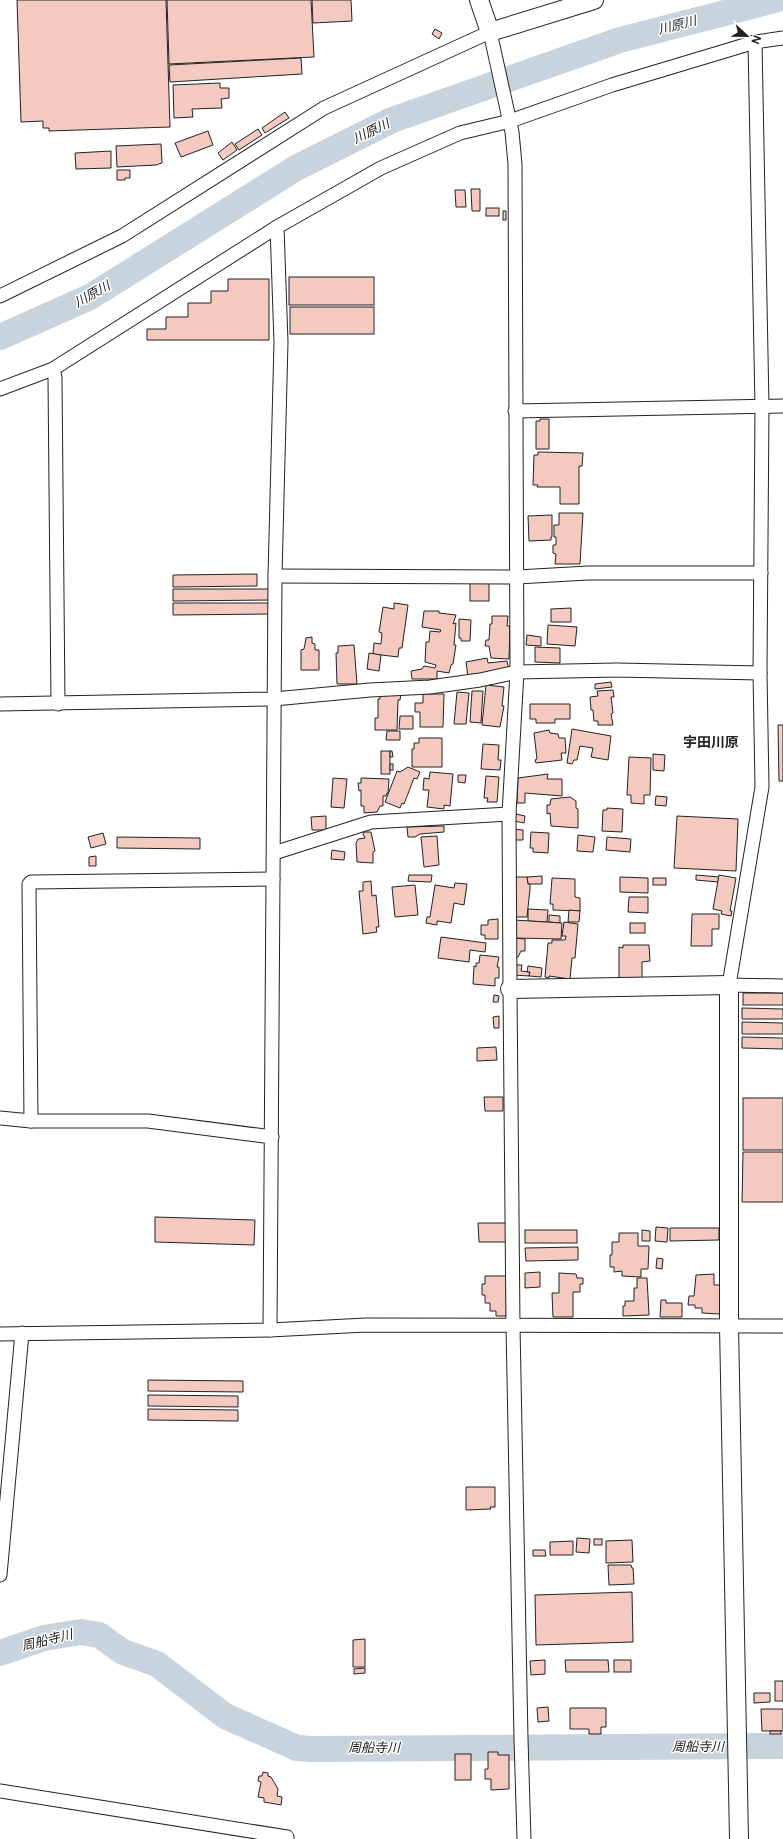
<svg xmlns="http://www.w3.org/2000/svg" width="783" height="1839" font-family="'Public Sans','Noto Sans JP',sans-serif">
<style>
.lines{fill:none;stroke-linecap:round;stroke-linejoin:round}
.river{stroke:#c7d3dd;stroke-width:26}
.building{fill:#f3c9c0;stroke:#222}
.street-casing{stroke:#222;stroke-width:15}
.secondary-casing{stroke:#222;stroke-width:20}
.street{stroke:#fff;stroke-width:13}
.secondary{stroke:#fff;stroke-width:18}
.labels{text-anchor:middle;dominant-baseline:central;stroke-width:3;stroke-linejoin:round;paint-order:stroke}
.water-label{font-size:13px;font-style:italic;fill:#222;stroke:#fff}
.quarter-label{font-size:14px;font-weight:bold;fill:#222;stroke:#fff}
</style>
<rect width="100%" height="100%" fill="#fff"/>
<g class="lines">
<g class="river">
<polyline points="0,337 90,297 296,168 392,120 620,40 775,0"/>
<polyline points="0,1653 44,1638 81,1632 99,1635 123,1652 157,1664 225,1716 297,1748 312,1749 783,1746"/>
</g>
</g>
<g class="building">
<polygon points="17,0 166,0 170,127 49,131 49,128 43,128 43,121 21,122"/>
<polygon points="167,0 311,0 314,57 169,64"/>
<polygon points="312,0 351,0 352,21 313,23"/>
<polygon points="435,29 442,33 439,39 432,34"/>
<polygon points="301,58 302,74 170,82 169,65"/>
<polygon points="220,83 220,88 229,88 229,98 221,99 222,108 192,109 193,117 174,118 173,85"/>
<polygon points="285,112 289,118 265,133 262,128"/>
<polygon points="258,129 262,135 239,150 235,144"/>
<polygon points="208,131 213,145 181,157 175,143"/>
<polygon points="232,142 237,150 223,160 218,153"/>
<polygon points="161,144 162,163 156,165 117,167 116,146"/>
<polygon points="111,151 111,168 76,169 75,153"/>
<polygon points="117,170 130,170 130,178 125,178 125,180 117,180"/>
<polygon points="471,189 480,189 480,211 472,211"/>
<polygon points="455,190 465,190 466,207 456,207"/>
<rect x="486" y="208" width="13" height="8"/>
<rect x="503" y="211" width="3" height="9"/>
<rect x="289" y="277" width="85" height="28"/>
<polygon points="228,279 269,279 269,340 147,340 147,329 166,329 166,317 188,317 188,303 211,303 211,291 228,291"/>
<rect x="290" y="307" width="84" height="27"/>
<polygon points="540,419 549,419 549,449 536,449 536,421 540,421"/>
<polygon points="538,452 583,453 582,466 579,466 579,504 560,504 560,487 537,487 538,485 533,485 534,455 538,455"/>
<polygon points="559,513 583,513 580,564 555,564 556,554 553,553 553,545 556,545 556,537 554,537 554,525 559,525"/>
<polygon points="552,515 552,537 551,537 551,540 529,541 528,516"/>
<polygon points="257,574 257,586 173,587 173,575"/>
<rect x="470" y="581" width="19" height="20"/>
<polygon points="173,589 271,589 271,600 173,601"/>
<polygon points="173,603 271,603 271,614 173,615"/>
<polygon points="394,603 408,605 402,648 399,648 398,657 373,654 374,643 381,644 382,633 379,632 383,607 394,609"/>
<polygon points="571,608 571,622 551,622 551,609"/>
<polygon points="424,611 439,611 439,613 456,615 453,624 456,623 454,645 456,645 453,664 451,665 449,673 437,671 437,679 412,679 411,671 422,669 424,666 435,668 436,665 425,662 426,642 429,642 430,631 440,632 441,630 422,627"/>
<polygon points="492,616 508,616 507,626 510,626 509,659 491,658 489,646 485,646 486,640 489,640 490,624 492,624"/>
<polygon points="459,619 471,620 470,641 461,641 461,638 459,638"/>
<polygon points="548,625 577,627 575,646 547,644"/>
<polygon points="527,635 541,637 541,646 526,645"/>
<polygon points="312,637 312,643 315,644 315,650 319,650 319,670 301,670 301,650 304,649 306,638"/>
<polygon points="354,645 357,684 337,684 336,653 338,653 338,646"/>
<polygon points="535,647 560,648 560,663 535,662"/>
<polygon points="369,653 381,655 379,671 367,669"/>
<polygon points="487,658 488,663 507,661 509,670 468,677 466,662"/>
<polygon points="611,682 612,687 595,689 595,684"/>
<polygon points="486,685 504,687 502,706 504,706 500,727 482,725"/>
<polygon points="613,690 614,697 611,697 613,713 611,714 613,725 598,725 598,721 594,721 593,710 591,710 590,697 598,696 597,691"/>
<polygon points="472,691 483,691 481,723 470,722"/>
<polygon points="457,692 469,693 466,724 454,724"/>
<polygon points="380,693 401,693 400,700 398,700 397,730 375,730 375,718 378,718 378,699 380,699"/>
<polygon points="423,694 444,694 443,727 420,727 420,712 415,712 415,703 423,703"/>
<polygon points="530,704 570,704 570,719 555,719 555,723 536,723 536,719 530,719"/>
<polygon points="400,716 413,716 413,729 399,729"/>
<polygon points="778,725 783,725 783,781 779,781"/>
<polygon points="572,729 611,736 608,760 591,757 593,748 580,746 577,760 574,760 572,764 567,763"/>
<polygon points="549,730 550,733 558,734 559,738 565,738 566,753 561,753 562,760 536,763 535,760 537,759 534,733"/>
<polygon points="387,731 400,731 400,740 386,740"/>
<polygon points="419,738 442,738 442,767 412,767 412,749 414,749 414,743 419,743"/>
<polygon points="483,744 499,745 498,760 501,760 500,770 481,769"/>
<rect x="381" y="751" width="9" height="23"/>
<polygon points="390,751 392,751 393,757 390,757"/>
<polygon points="653,754 665,755 664,771 653,770"/>
<polygon points="629,757 651,758 650,795 644,795 644,804 631,803 631,795 627,795"/>
<rect x="390" y="764" width="3" height="6"/>
<polygon points="408,767 420,772 417,779 414,778 404,804 402,803 400,808 385,802 397,771 400,772"/>
<polygon points="430,772 453,774 450,806 444,805 444,809 427,807 429,790 423,790 424,778 429,779"/>
<polygon points="548,774 547,779 562,779 562,796 525,793 525,803 517,803 518,778"/>
<polygon points="458,775 466,775 465,783 458,782"/>
<polygon points="486,776 499,777 497,802 487,802 488,798 484,798"/>
<polygon points="333,778 347,779 344,808 331,807"/>
<polygon points="361,778 389,779 388,793 387,793 386,796 383,796 383,806 380,806 377,812 364,813 364,806 361,806 361,790 359,791 358,783 361,783"/>
<polygon points="656,796 667,797 666,806 655,805"/>
<polygon points="570,797 576,801 576,808 578,809 578,828 551,826 550,813 547,814 547,805 550,805 551,799"/>
<polygon points="607,808 623,809 622,832 602,831 603,810 607,810"/>
<polygon points="516,814 525,816 524,823 514,821"/>
<polygon points="326,816 326,830 312,830 311,817"/>
<polygon points="677,816 738,819 736,871 674,868"/>
<polygon points="444,826 444,832 420,834 415,837 408,837 407,827"/>
<polygon points="513,829 523,830 523,840 513,840"/>
<polygon points="364,832 371,832 375,851 373,852 373,863 357,862 356,843 358,839 365,838 363,834"/>
<polygon points="531,832 549,833 548,853 533,852 533,848 530,848"/>
<polygon points="103,833 106,844 91,848 88,837"/>
<polygon points="578,835 595,837 593,852 577,851"/>
<polygon points="437,836 439,865 424,867 421,837"/>
<polygon points="117,837 200,838 200,849 117,848"/>
<polygon points="607,837 631,839 630,852 606,850"/>
<polygon points="332,850 345,852 344,860 331,859"/>
<polygon points="96,856 96,866 89,866 89,857"/>
<polygon points="409,875 432,875 431,882 408,881"/>
<polygon points="696,875 719,877 718,882 696,880"/>
<polygon points="719,875 736,878 730,911 732,911 731,916 721,914 722,911 713,909"/>
<polygon points="542,876 542,884 528,884 527,877"/>
<polygon points="512,877 527,877 528,884 530,884 530,889 527,917 513,917"/>
<polygon points="620,877 648,878 648,893 620,892"/>
<polygon points="552,878 575,879 575,897 580,898 580,911 553,910 553,904 550,904"/>
<rect x="653" y="878" width="13" height="7"/>
<polygon points="371,881 372,896 376,895 379,927 376,927 377,932 363,934 359,891 363,891 363,882"/>
<polygon points="455,883 467,884 464,905 454,903 451,923 437,921 437,925 426,923 427,917 430,917 435,885 454,888"/>
<polygon points="415,885 418,915 395,917 392,887"/>
<polygon points="629,897 648,897 648,913 628,912"/>
<polygon points="528,909 548,910 547,922 528,921"/>
<polygon points="569,910 580,911 579,922 568,922"/>
<polygon points="692,914 719,914 719,929 712,929 712,946 691,946"/>
<polygon points="549,915 560,916 560,923 549,922"/>
<polygon points="498,919 498,939 485,939 485,935 481,935 481,925 488,925 488,920"/>
<polygon points="514,920 562,923 561,939 514,938"/>
<polygon points="564,922 578,924 575,958 572,958 570,979 549,976 549,978 545,977 548,943 552,943 552,940 565,940 566,936 562,936"/>
<rect x="630" y="923" width="15" height="10"/>
<polygon points="441,937 486,943 485,952 470,950 469,962 438,958"/>
<polygon points="514,938 525,939 525,951 521,951 518,957 513,957"/>
<polygon points="623,945 649,945 650,961 642,962 642,979 619,979 619,947 623,948"/>
<polygon points="480,955 499,957 497,967 499,967 499,978 495,978 495,986 473,984 474,966 476,967 476,963 479,963"/>
<polygon points="514,965 522,965 521,971 530,972 529,976 514,975"/>
<polygon points="528,966 542,968 541,977 529,976 530,972 527,972"/>
<rect x="743" y="993" width="40" height="12"/>
<polygon points="494,995 499,996 498,1002 493,1002"/>
<polygon points="742,1008 783,1009 783,1019 742,1019"/>
<polygon points="499,1016 499,1028 494,1028 493,1017"/>
<polygon points="742,1022 783,1023 783,1034 742,1034"/>
<polygon points="742,1037 783,1038 783,1049 742,1048"/>
<polygon points="496,1047 497,1060 477,1061 477,1048"/>
<polygon points="484,1097 503,1097 503,1111 485,1111"/>
<rect x="743" y="1098" width="40" height="52"/>
<polygon points="743,1152 783,1152 783,1202 742,1202"/>
<polygon points="155,1217 255,1220 254,1245 155,1242"/>
<polygon points="478,1223 507,1223 507,1242 479,1242"/>
<polygon points="656,1227 668,1228 667,1242 655,1241"/>
<polygon points="670,1228 719,1228 719,1240 670,1241"/>
<rect x="525" y="1230" width="52" height="13"/>
<polygon points="642,1230 650,1231 650,1241 642,1241"/>
<polygon points="619,1233 638,1233 638,1246 649,1246 648,1269 641,1269 641,1277 622,1276 622,1271 614,1272 614,1267 610,1267 610,1255 612,1255 612,1242 619,1242"/>
<polygon points="578,1247 578,1260 526,1261 525,1248"/>
<polygon points="657,1258 663,1259 662,1269 656,1268"/>
<polygon points="540,1272 540,1287 525,1288 525,1273"/>
<polygon points="559,1273 576,1274 577,1278 583,1278 583,1284 580,1284 580,1292 573,1292 573,1317 553,1317 552,1293 559,1293"/>
<polygon points="714,1274 714,1285 720,1285 720,1314 702,1313 702,1308 695,1308 695,1305 688,1305 689,1296 694,1296 696,1275"/>
<polygon points="485,1276 507,1276 507,1316 496,1316 496,1311 490,1311 490,1303 485,1303 485,1295 482,1295 482,1284 485,1284"/>
<polygon points="637,1278 647,1278 649,1315 623,1316 623,1306 625,1306 625,1301 634,1301 634,1288 637,1288"/>
<polygon points="661,1300 666,1300 666,1303 682,1303 682,1317 660,1317"/>
<polygon points="148,1380 243,1381 243,1392 148,1391"/>
<polygon points="148,1395 238,1396 238,1407 148,1406"/>
<polygon points="148,1409 238,1410 238,1421 148,1420"/>
<polygon points="466,1487 495,1487 495,1507 490,1507 491,1509 466,1510"/>
<polygon points="577,1538 590,1539 589,1553 576,1552"/>
<rect x="594" y="1539" width="8" height="6"/>
<polygon points="632,1540 633,1562 606,1563 606,1541"/>
<polygon points="573,1541 573,1555 550,1555 550,1542"/>
<polygon points="533,1550 545,1550 546,1556 533,1556"/>
<polygon points="608,1565 631,1565 632,1568 633,1568 634,1584 609,1585"/>
<polygon points="632,1592 633,1642 536,1645 535,1595"/>
<polygon points="365,1639 365,1667 353,1667 353,1640"/>
<polygon points="545,1660 545,1674 531,1675 530,1661"/>
<polygon points="565,1660 608,1660 609,1672 566,1672"/>
<rect x="614" y="1660" width="17" height="12"/>
<polygon points="365,1668 365,1673 354,1674 354,1669"/>
<rect x="775" y="1681" width="8" height="20"/>
<polygon points="754,1693 770,1693 770,1702 754,1703"/>
<polygon points="548,1707 549,1721 538,1722 537,1708"/>
<polygon points="570,1708 606,1708 606,1727 601,1727 601,1734 589,1734 589,1729 570,1729"/>
<polygon points="761,1709 783,1709 783,1731 762,1731"/>
<rect x="770" y="1731" width="11" height="3"/>
<polygon points="488,1752 498,1752 498,1755 509,1755 509,1789 491,1790 491,1779 485,1779 485,1769 488,1769"/>
<rect x="455" y="1754" width="16" height="26"/>
<polygon points="263,1772 268,1773 268,1776 271,1777 278,1789 277,1796 282,1797 281,1805 264,1802 264,1798 258,1797 261,1782 258,1781 259,1776 262,1776"/>
</g>
<g class="lines">
<g class="street-casing">
<g id="street">
<polyline points="755,42 762,406 760,673 762,787 729,985 783,986"/>
<polyline points="0,296 122,236 324,108 490,32 512,132 515,164 517,672 509,814 510,989 513,1326 521,1739 524,1839"/>
<polyline points="53,369 55,378 58,704"/>
<polyline points="0,389 53,369 277,227 381,168 460,133 510,121 612,85 755,42 783,38"/>
<polyline points="515,411 783,406"/>
<polyline points="275,576 517,577 588,573 761,573"/>
<polyline points="0,704 274,699 370,690 430,687 480,680 517,672 617,670 760,673"/>
<polyline points="274,853 371,822 509,814"/>
<polyline points="0,1118 31,1121 148,1121 272,1137"/>
<polyline points="31,1121 29,884 31,882 273,879"/>
<polyline points="270,1330 275,576 281,342 277,227"/>
<polyline points="0,1334 270,1330 366,1325 783,1326"/>
<polyline points="0,1575 22,1333"/>
<polyline points="0,1791 287,1837 287,1839"/>
</g>
</g>
<g class="secondary-casing">
<g id="secondary">
<polyline points="479,0 490,32 594,0"/>
<polyline points="510,989 729,985 729,1326 739,1839"/>
</g>
</g>
<use href="#street" class="street"/>
<use href="#secondary" class="secondary"/>
</g>
<g class="labels">
<g class="water-label">
<text transform="translate(677 25) rotate(-14)">川原川</text>
<text transform="translate(371 131) rotate(-26)">川原川</text>
<text transform="translate(92 294) rotate(-29)">川原川</text>
<text transform="translate(47 1640) rotate(-14)">周船寺川</text>
<text x="698" y="1746">周船寺川</text>
<text x="374" y="1747">周船寺川</text>
</g>
<g class="quarter-label">
<text x="711" y="742">宇田川原</text>
</g>
</g>
<g transform="translate(747 36) rotate(112)" stroke="#ffffff" stroke-width="3" paint-order="stroke">
<path d="M0-3L7 15L0 10L-7 15Z" fill="#222222"/>
<text y="-6" font-size="11" font-weight="bold" text-anchor="middle" fill="#222222">N</text>
</g>
</svg>
